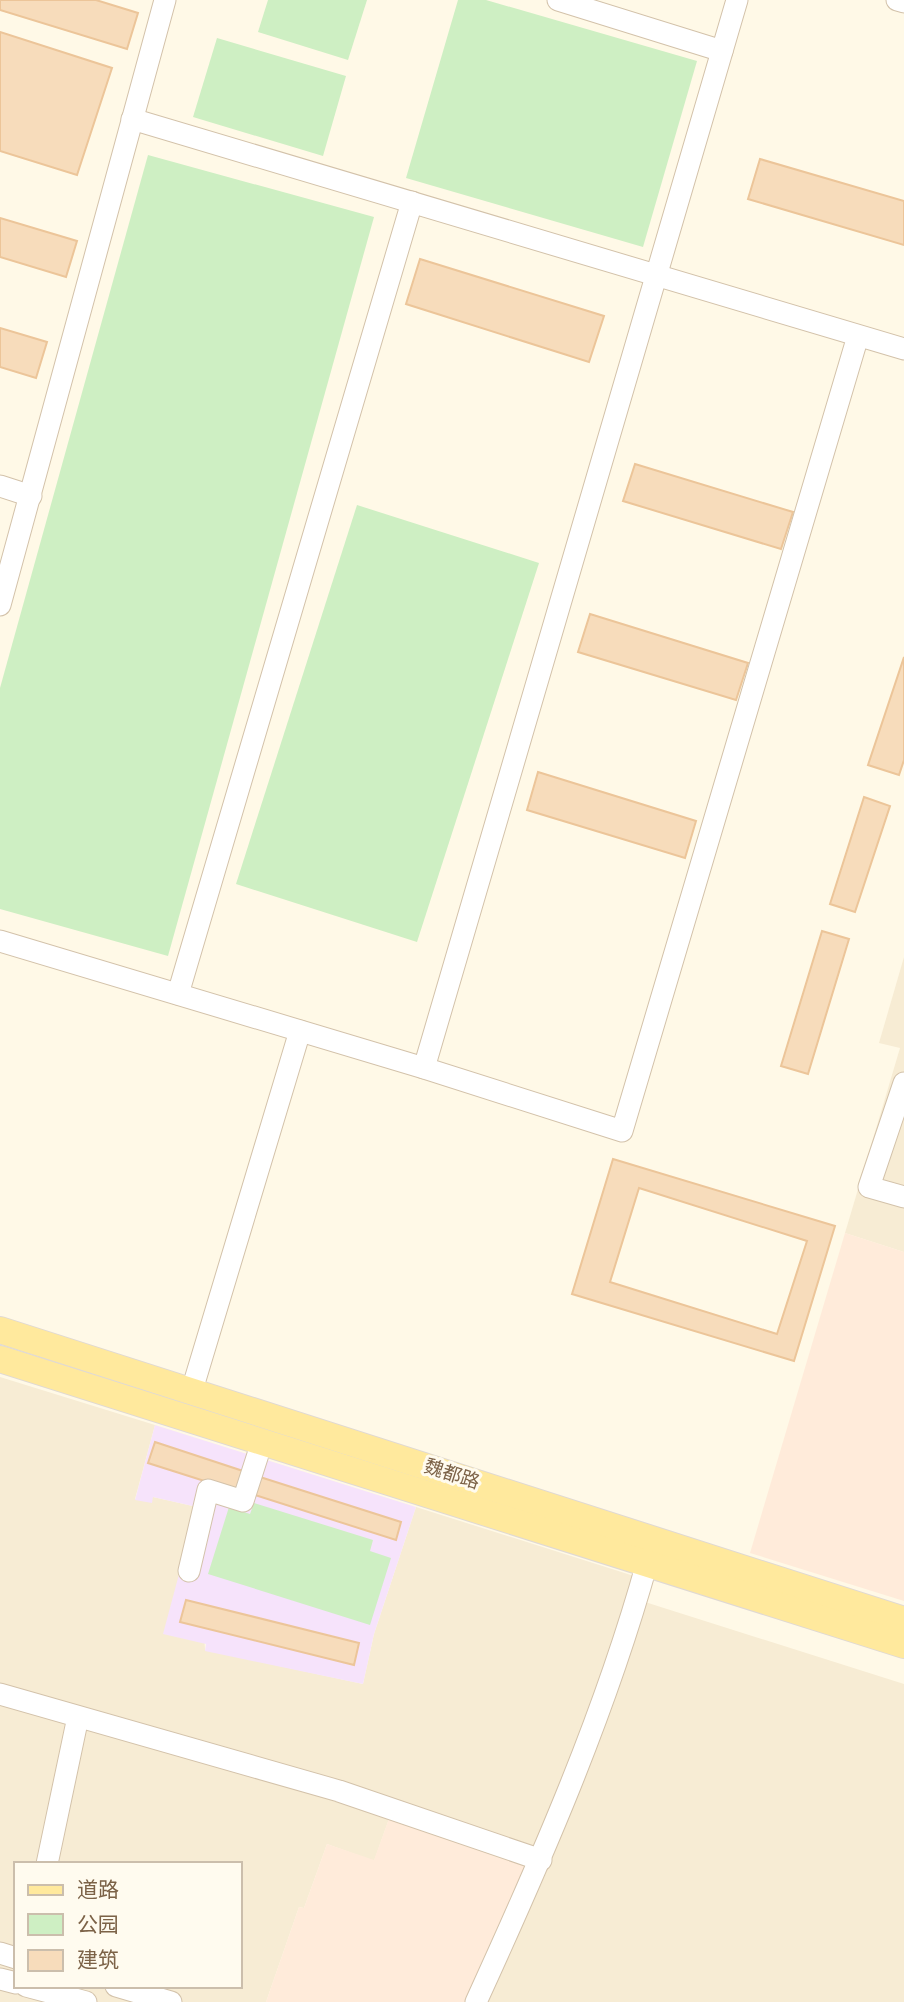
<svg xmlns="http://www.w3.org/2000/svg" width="904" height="2002" font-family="'Fira Sans Condensed','Noto Sans SC',sans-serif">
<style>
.residential{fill:#f7ecd4;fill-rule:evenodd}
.commercial{fill:#ffebda}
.education{fill:#f6e3fb}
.green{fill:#ceefc3}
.building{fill:#f7dcbb;stroke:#ecc599;stroke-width:2;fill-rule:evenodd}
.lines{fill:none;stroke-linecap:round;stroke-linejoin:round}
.minor-casing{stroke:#d3c2aa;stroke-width:23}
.major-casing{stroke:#e0d9d3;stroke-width:28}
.minor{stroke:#fff;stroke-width:21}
.major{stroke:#ffe99d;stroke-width:26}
.labels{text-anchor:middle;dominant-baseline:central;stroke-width:6;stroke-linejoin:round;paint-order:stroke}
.street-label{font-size:19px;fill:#7c6247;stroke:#fffbef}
</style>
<rect width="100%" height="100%" fill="#fff9e7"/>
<g class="residential">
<polygon points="904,957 904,1252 845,1233 900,1048 879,1043"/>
<polygon points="0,1377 155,1425 135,1499 153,1497 197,1507 205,1650 363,1684 374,1634 416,1507 634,1576 593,1710 540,1851 0,1689"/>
<polygon points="645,1602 904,1684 904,2002 488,2002 550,1864 627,1662"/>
<path d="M0,1699L390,1816L374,1861L327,1844L304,1908L299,1907L266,2002H0ZM16,1864H240V1986H16Z"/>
</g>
<g class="commercial">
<polygon points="845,1233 904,1252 904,1601 750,1553"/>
<polygon points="390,1816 524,1866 527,1872 470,2002 266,2002 299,1907 304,1908 327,1844 374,1860"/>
</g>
<polygon class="education" points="155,1425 416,1507 374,1634 363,1684 205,1651 206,1644 163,1634 197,1507 153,1497 152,1503 135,1500"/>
<g class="green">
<polygon points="268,0 367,0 348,60 258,32"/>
<polygon points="458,0 486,0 697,61 643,247 406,178"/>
<polygon points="217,38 346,76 323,156 193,117"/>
<polygon points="148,155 374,217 168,956 0,909 0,688"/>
<polygon points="357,505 539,563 417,942 236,884"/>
<polygon points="254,1503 373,1540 370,1551 391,1558 370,1625 208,1574 229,1507 250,1514"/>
</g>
<g class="building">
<polygon points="0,0 96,0 138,13 127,49 0,10"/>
<polygon points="0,32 112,68 77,175 0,151"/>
<polygon points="760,159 904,201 904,245 748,199"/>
<polygon points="0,218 77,241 66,277 0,257"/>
<polygon points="420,259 604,316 589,362 406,304"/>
<polygon points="0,328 47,342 36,378 0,367"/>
<polygon points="635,464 793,512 781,549 623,501"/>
<polygon points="590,614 748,663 736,700 578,652"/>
<polygon points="904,657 904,760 899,775 868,765"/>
<polygon points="538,772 696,821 685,858 527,810"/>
<polygon points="864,797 890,806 855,912 830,904"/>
<polygon points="822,931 849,939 808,1074 781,1066"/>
<path d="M613,1159L835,1226L794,1361L572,1294ZM639,1188L807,1241L777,1334L610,1282Z"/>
<polygon points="155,1442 246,1472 239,1492 148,1463"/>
<polygon points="260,1477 401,1522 396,1540 255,1495"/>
<polygon points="186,1600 359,1643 354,1665 180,1622"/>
</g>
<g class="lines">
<g class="minor-casing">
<g id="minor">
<polyline points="558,0 722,51"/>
<polyline points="897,0 904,2"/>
<polyline points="132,119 904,349"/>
<polyline points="0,486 31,496"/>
<polyline points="0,605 165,0"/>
<polyline points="0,941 424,1068 622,1131 858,336"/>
<polyline points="178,994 412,202"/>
<polyline points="424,1068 737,0"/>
<polyline points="904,1083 869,1187 904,1197"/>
<polyline points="192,1390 300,1031"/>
<polyline points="189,1571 208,1490 243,1501 262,1442"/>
<polyline points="0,1694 339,1791 541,1860"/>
<polyline points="47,1864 78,1717"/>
<polyline points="0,1953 16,1958"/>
<polyline points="0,1979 16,1983"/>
<polyline points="26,1986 86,2002"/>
<polyline points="116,1986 171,2002"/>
<path d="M476,2002C541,1860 605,1714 647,1563"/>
</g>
</g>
<g class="major-casing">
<g id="major">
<polyline points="0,1330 904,1620"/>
<polyline points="0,1359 904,1645"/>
</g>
</g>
<use href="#minor" class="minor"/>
<use href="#major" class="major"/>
</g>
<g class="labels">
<g class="street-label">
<text transform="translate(452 1474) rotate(18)">魏都路</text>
</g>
</g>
<rect x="14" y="1862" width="228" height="126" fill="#fffbef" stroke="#cbbeac" stroke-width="2"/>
<rect x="28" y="1885" width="35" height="10" fill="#ffe99d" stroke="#cbbeac" stroke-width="2"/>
<text x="77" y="1897" font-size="21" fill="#7c6247">道路</text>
<rect x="28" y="1914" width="35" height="21" fill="#ceefc3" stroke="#cbbeac" stroke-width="2"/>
<text x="77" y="1932" font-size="21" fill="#7c6247">公园</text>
<rect x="28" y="1950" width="35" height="21" fill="#f7dcbb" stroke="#cbbeac" stroke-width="2"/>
<text x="77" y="1967" font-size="21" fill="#7c6247">建筑</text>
</svg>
